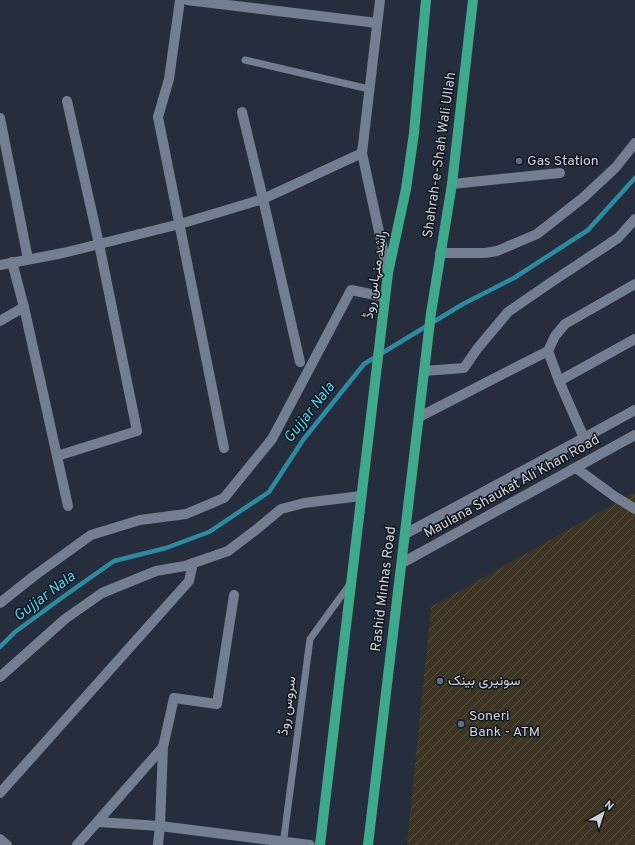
<svg xmlns="http://www.w3.org/2000/svg" width="635" height="845" font-family="Overpass,Vazirmatn,sans-serif">
<style>
.industrial{fill:url(#industrial-furrows)}
.lines{fill:none;stroke-linecap:round;stroke-linejoin:round}
.stream{stroke:#2b8ba2;stroke-width:4.5}
.service{stroke:#737e90;stroke-width:7}
.minor{stroke:#737e90;stroke-width:10}
.secondary{stroke:#737e90;stroke-width:10}
.primary{stroke:#3faa8b;stroke-width:10}
.service-dot{fill:#5c6f8a;stroke:#12161d;stroke-width:1.5}
.labels{text-anchor:middle;dominant-baseline:central;stroke-width:3;stroke-linejoin:round;paint-order:stroke}
.street-label{font-size:14px;fill:#ccd1dc;stroke:#12161d}
.poi-label{font-size:14px;fill:#ccd1dc;stroke:#12161d;text-anchor:start}
.water-label{font-size:15px;font-style:italic;fill:#4fd4f6;stroke:#12161d}
</style>
<defs>
<pattern id="industrial-furrows" width="10" height="10" patternUnits="userSpaceOnUse"><rect width="10" height="10" fill="#3d3424"/><path d="M-1 1l2-2M0 10L10 0M9 11l2-2" fill="none" stroke="#585043"/></pattern>
</defs>
<rect width="100%" height="100%" fill="#262e3e"/>
<polygon class="industrial" points="635,492 635,845 407,845 431,607"/>
<g class="lines">
<polyline class="stream" points="0,647 15,632 67,594 114,561 166,548 209,532 269,492 303,440 364,364 463,304 514,278 588,230 635,178"/>
<g class="service">
<polyline points="245,60 369,89"/>
<polyline points="283,845 310,639 350,584"/>
</g>
<g class="minor">
<polyline points="180,0 169,79 158,117 224,448"/>
<polyline points="187,0 377,23"/>
<polyline points="380,0 362,153 388,273"/>
<polyline points="242,112 263,199 300,362"/>
<polyline points="0,118 28,259"/>
<polyline points="452,184 560,173"/>
<polyline points="440,253 485,253 497,251 537,234 584,197 616,167 635,143"/>
<polyline points="12,262 24,307 68,506"/>
<polyline points="0,265 63,253 180,224 263,199 362,153"/>
<polyline points="0,321 24,307"/>
<polyline points="424,371 464,368 477,349 508,312 550,283 618,238 635,219"/>
<polyline points="559,381 635,339"/>
<polyline points="419,417 548,351"/>
<polyline points="584,438 559,381 548,351 555,336 565,324 635,284"/>
<polyline points="57,456 137,431 99,244 67,101"/>
<polyline points="576,468 614,496 635,509"/>
<polyline points="0,603 34,576 91,535 140,520 186,514 224,498 272,439 351,290 385,297"/>
<polyline points="0,677 65,619 102,593 156,571 185,566 228,551 257,529 281,509 304,503 361,496"/>
<polyline points="0,793 189,581 193,563"/>
<polyline points="98,822 160,826 310,845"/>
<polyline points="0,839 7,845"/>
<polyline points="77,845 163,747"/>
<polyline points="158,845 160,826 163,747 174,698 217,704 234,595"/>
</g>
<g class="secondary">
<polyline points="405,534 584,438 635,410"/>
<polyline points="402,563 635,435"/>
</g>
<g class="primary">
<polyline points="320,845 388,273 406,189 414,133 426,0"/>
<polyline points="368,845 431,313 452,184 473,0"/>
</g>
</g>
<g class="service-dot">
<circle cx="519" cy="161" r="4"/>
<circle cx="440" cy="681" r="4"/>
<circle cx="461" cy="724" r="4"/>
</g>
<g class="labels">
<g class="street-label">
<text transform="translate(440 155) rotate(-82)">Shahrah-e-Shah Wali Ullah</text>
<text transform="translate(376 275) rotate(-81)">راشد منہاس روڈ</text>
<text transform="translate(512 487) rotate(-29)">Maulana Shaukat Ali Khan Road</text>
<text transform="translate(384 589) rotate(-83)">Rashid Minhas Road</text>
<text transform="translate(288 706) rotate(-82)">سروس روڈ</text>
</g>
<g class="poi-label">
<text x="527" y="161">Gas Station</text>
<text x="448" y="681">سونیری بینک</text>
<text x="469" y="716">Soneri<tspan x="469" dy="16">Bank - ATM</tspan></text>
</g>
<g class="water-label">
<text transform="translate(310 413) rotate(-52)">Gujjar Nala</text>
<text transform="translate(45 597) rotate(-37)">Gujjar Nala</text>
</g>
</g>
<g transform="translate(603 813) rotate(39)" stroke="#12161d" stroke-width="3" paint-order="stroke">
<path d="M0-3L7 15L0 10L-7 15Z" fill="#ccd1dc"/>
<text y="-6" font-size="11" font-weight="bold" text-anchor="middle" fill="#ccd1dc">N</text>
</g>
</svg>
